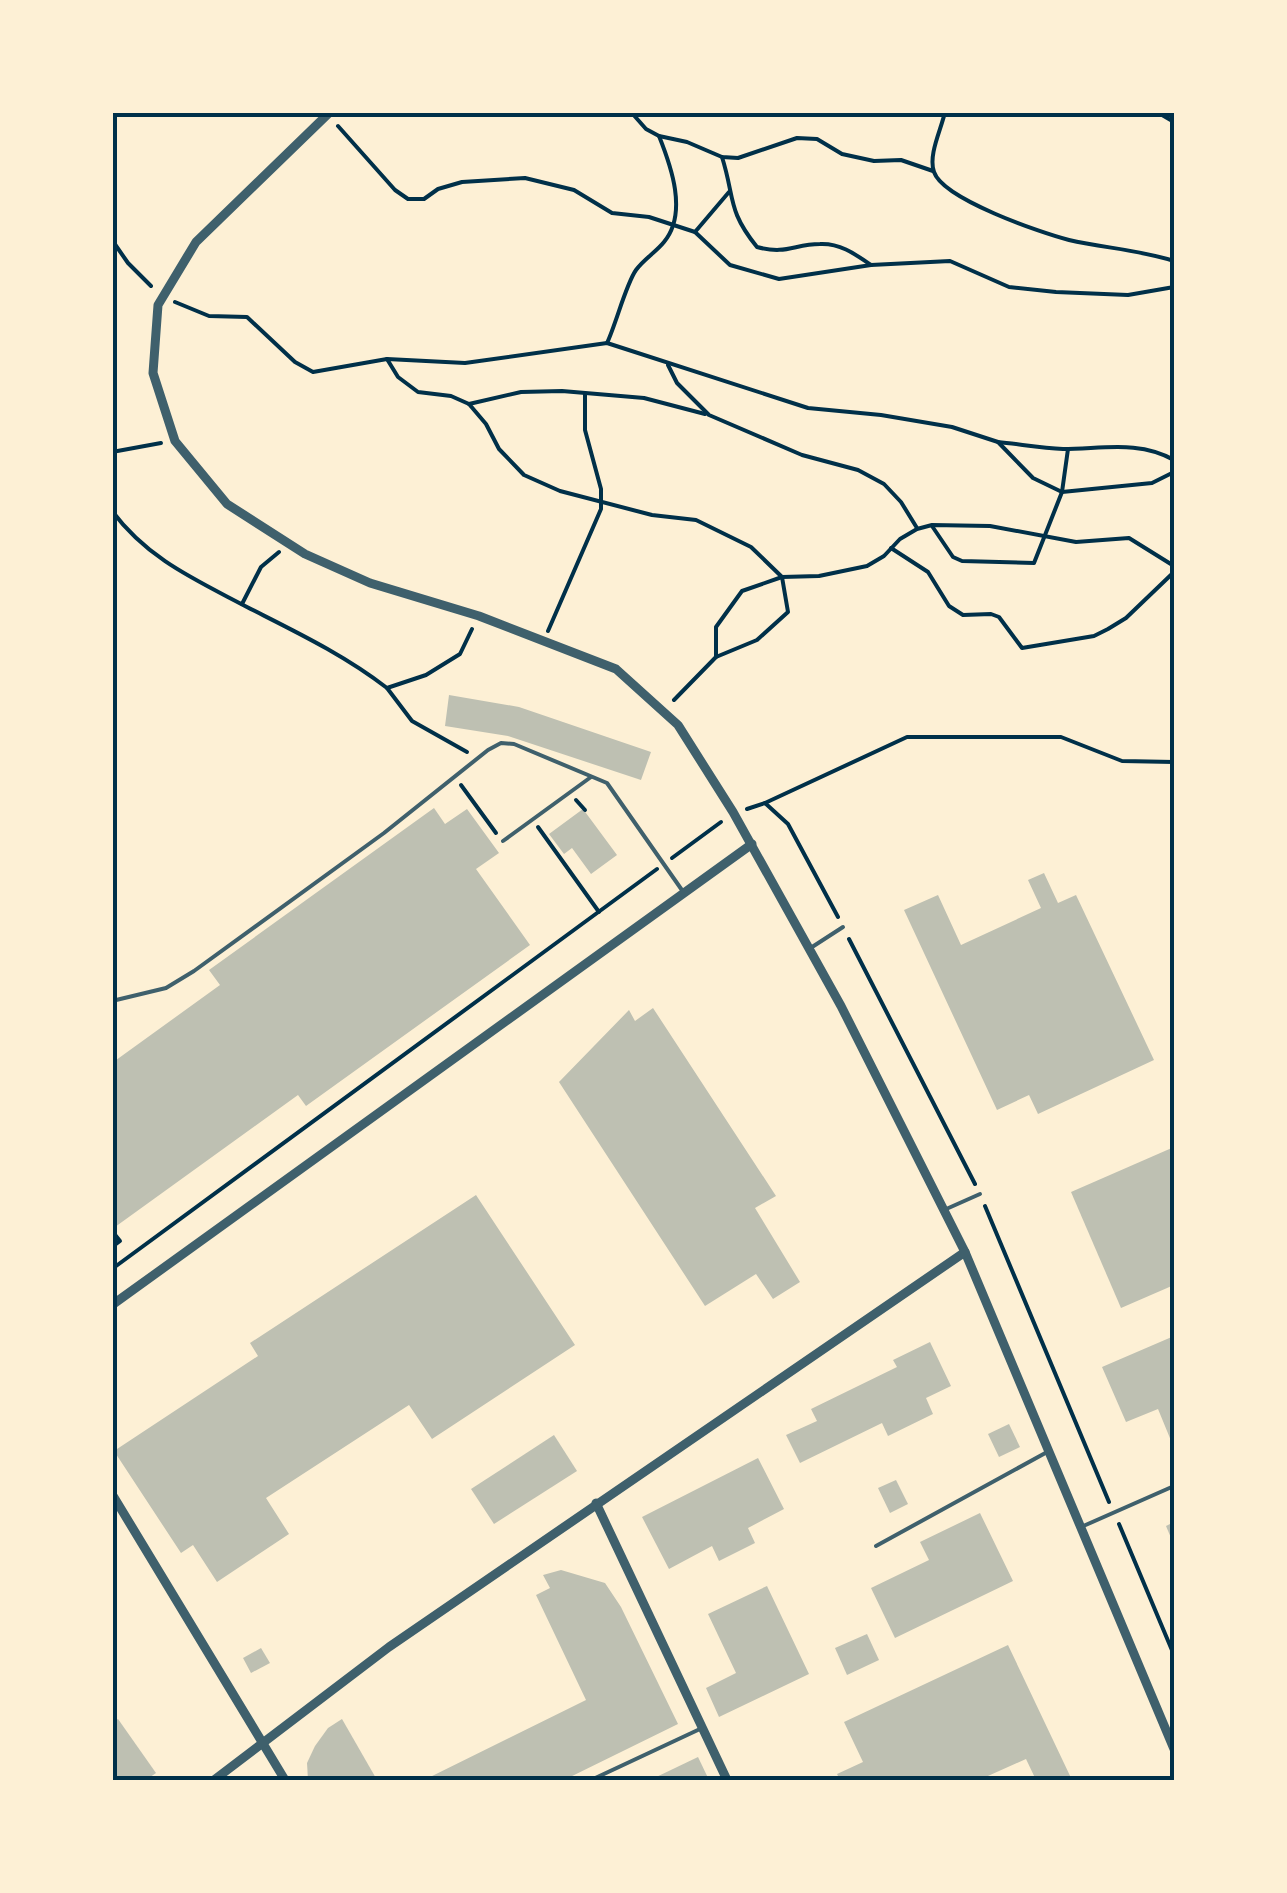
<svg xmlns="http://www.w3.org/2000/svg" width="1287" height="1893" font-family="'PT Sans Narrow',sans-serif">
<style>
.building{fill:#bec0b2}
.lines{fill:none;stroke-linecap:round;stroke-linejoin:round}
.path{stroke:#003049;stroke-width:4}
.service{stroke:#3f606c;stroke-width:4}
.minor{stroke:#3f606c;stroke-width:9}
.neatline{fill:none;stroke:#003049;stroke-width:4}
</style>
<rect width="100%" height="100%" fill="#fdf0d5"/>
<g class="building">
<polygon points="449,695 519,707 651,752 641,780 508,736 445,726"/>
<polygon points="434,808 445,824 467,809 499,853 476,869 530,945 306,1106 298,1095 115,1227 112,1063 220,985 209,970"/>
<polygon points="583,809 617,855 591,874 572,848 564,854 549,834"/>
<polygon points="1044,873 1058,903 1076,895 1154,1060 1038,1114 1029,1095 997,1110 904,910 938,895 961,945 1041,908 1028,880"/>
<polygon points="653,1008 776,1196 755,1208 800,1282 773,1299 756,1274 705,1306 559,1082 629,1010 635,1021"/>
<polygon points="1174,1147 1174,1285 1121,1308 1071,1192"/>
<polygon points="476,1195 575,1345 432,1439 409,1405 266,1498 289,1534 217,1582 193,1545 181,1553 114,1451 258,1356 250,1343"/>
<polygon points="1174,1336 1174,1448 1158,1409 1126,1422 1102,1367"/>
<polygon points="930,1342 951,1386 926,1398 933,1414 888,1436 882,1423 800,1463 786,1435 817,1421 811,1409 897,1367 893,1360"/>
<polygon points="1009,1424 1020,1447 999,1457 988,1434"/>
<polygon points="554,1435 577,1471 494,1524 471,1489"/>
<polygon points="758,1458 784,1509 748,1528 755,1543 719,1561 712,1546 669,1569 642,1517"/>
<polygon points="896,1480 908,1504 890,1513 878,1488"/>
<polygon points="980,1513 1013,1581 895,1638 871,1588 929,1560 920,1542"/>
<polygon points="1174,1522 1174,1545 1166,1526"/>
<polygon points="561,1570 605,1583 621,1607 678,1724 564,1780 424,1780 586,1700 536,1595 550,1588 543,1575"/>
<polygon points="767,1586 809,1674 719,1717 706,1688 736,1673 708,1614"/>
<polygon points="867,1634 879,1660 847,1675 835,1648"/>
<polygon points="1008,1645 1072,1780 1036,1780 1026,1759 979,1780 840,1780 837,1774 863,1762 844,1722"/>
<polygon points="261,1648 270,1663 251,1673 243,1658"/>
<polygon points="118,1719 156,1773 146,1780 112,1780 112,1723"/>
<polygon points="342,1719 377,1780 308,1780 307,1763 315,1746 328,1728"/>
<polygon points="698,1757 709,1780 650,1780"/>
</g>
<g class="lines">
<g class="path">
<polyline points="631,112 646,129 659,136 687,142 722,157 738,158 797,138 817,139 842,154 874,161 901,160 933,171"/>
<path d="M945,112C941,130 928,155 934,172C943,199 1041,233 1069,240C1104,248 1140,250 1174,261"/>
<polyline points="1157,112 1174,122"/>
<polyline points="338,126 395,190 408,199 424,199 438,189 462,182 525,178 574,190 612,213 649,217 695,232 730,265 779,279 871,265 950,261 1009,287 1056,292 1128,295 1174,287"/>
<path d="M722,157C735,198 727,210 757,247C787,255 794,244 820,244C840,243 855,254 871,265"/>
<polyline points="695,232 729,192"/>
<polyline points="112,240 128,263 151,286"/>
<polyline points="175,302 209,316 247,317 295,362 313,372 387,359 465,363 607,343 808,408 881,415 952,427 998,442 1033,478 1062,492 1152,483 1174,472"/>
<path d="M607,343C616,324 626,284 636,270C644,259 656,252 664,242C688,213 671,166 659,136"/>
<polyline points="387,359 398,377 418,392 451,396 469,404 486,424 499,449 524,475 560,491 652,515 696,520 751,547 782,577 788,612 757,640 716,657"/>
<polyline points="668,365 677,383 709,415 802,455 858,470 884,484 901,502 917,528"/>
<polyline points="469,404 521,392 562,391 644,398 705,414"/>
<path d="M998,442C1019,444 1041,448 1063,449C1102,449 1139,440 1174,460"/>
<polyline points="112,452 161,443"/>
<path d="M112,511C148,559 194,579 245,606C294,631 343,654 387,688L426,675L460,654L472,629"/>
<polyline points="932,526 953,557 962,561 1034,563 1062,492 1068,449"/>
<polyline points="891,548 928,572 949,606 963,615 991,614 999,617 1022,648 1094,636 1108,629 1126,618 1174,572"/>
<polyline points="242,604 261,567 279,552"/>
<polyline points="548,631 601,509 601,489 585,430 585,394"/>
<polyline points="387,688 412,721 467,752"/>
<polyline points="674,700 716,657 716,627 742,591 782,577 819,576 867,566 884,556 900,539 917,529 932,525 990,526 1076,542 1129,538 1174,566"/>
<polyline points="461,785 496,833"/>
<polyline points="576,800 585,810"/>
<polyline points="765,803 907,737 1061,737 1122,761 1174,762"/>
<polyline points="747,809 765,803 788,824 838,917"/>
<polyline points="538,827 599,912"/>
<polyline points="672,858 721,822"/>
<polyline points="849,939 975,1184"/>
<polyline points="985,1206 1109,1502"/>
<polyline points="112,1231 120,1241 112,1247"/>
<polyline points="112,1269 657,869"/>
<polyline points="1119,1524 1174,1655"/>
</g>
<g class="service">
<polyline points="503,841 591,777"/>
<polyline points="809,949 843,927"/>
<polyline points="112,1001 166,988 194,971 384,833 488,750 501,743 514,744 607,783 684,893"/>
<polyline points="944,1210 980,1194"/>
<polyline points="1081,1527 1174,1486"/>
<polyline points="876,1546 1049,1451"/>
<polyline points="591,1780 700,1729"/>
</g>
<g class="minor">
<polyline points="330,112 196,242 158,305 153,373 175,441 227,504 305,554 370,583 479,616 616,669 678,725 733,812 841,1006 965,1252 1174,1749"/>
<polyline points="112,1305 752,844"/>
<polyline points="112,1494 285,1780"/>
<polyline points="596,1503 727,1780"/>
<polyline points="214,1780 389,1647 965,1252"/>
</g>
</g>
<rect width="1287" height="1893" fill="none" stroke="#fdf0d5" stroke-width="230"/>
<rect x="115" y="115" width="1057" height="1663" class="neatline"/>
</svg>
